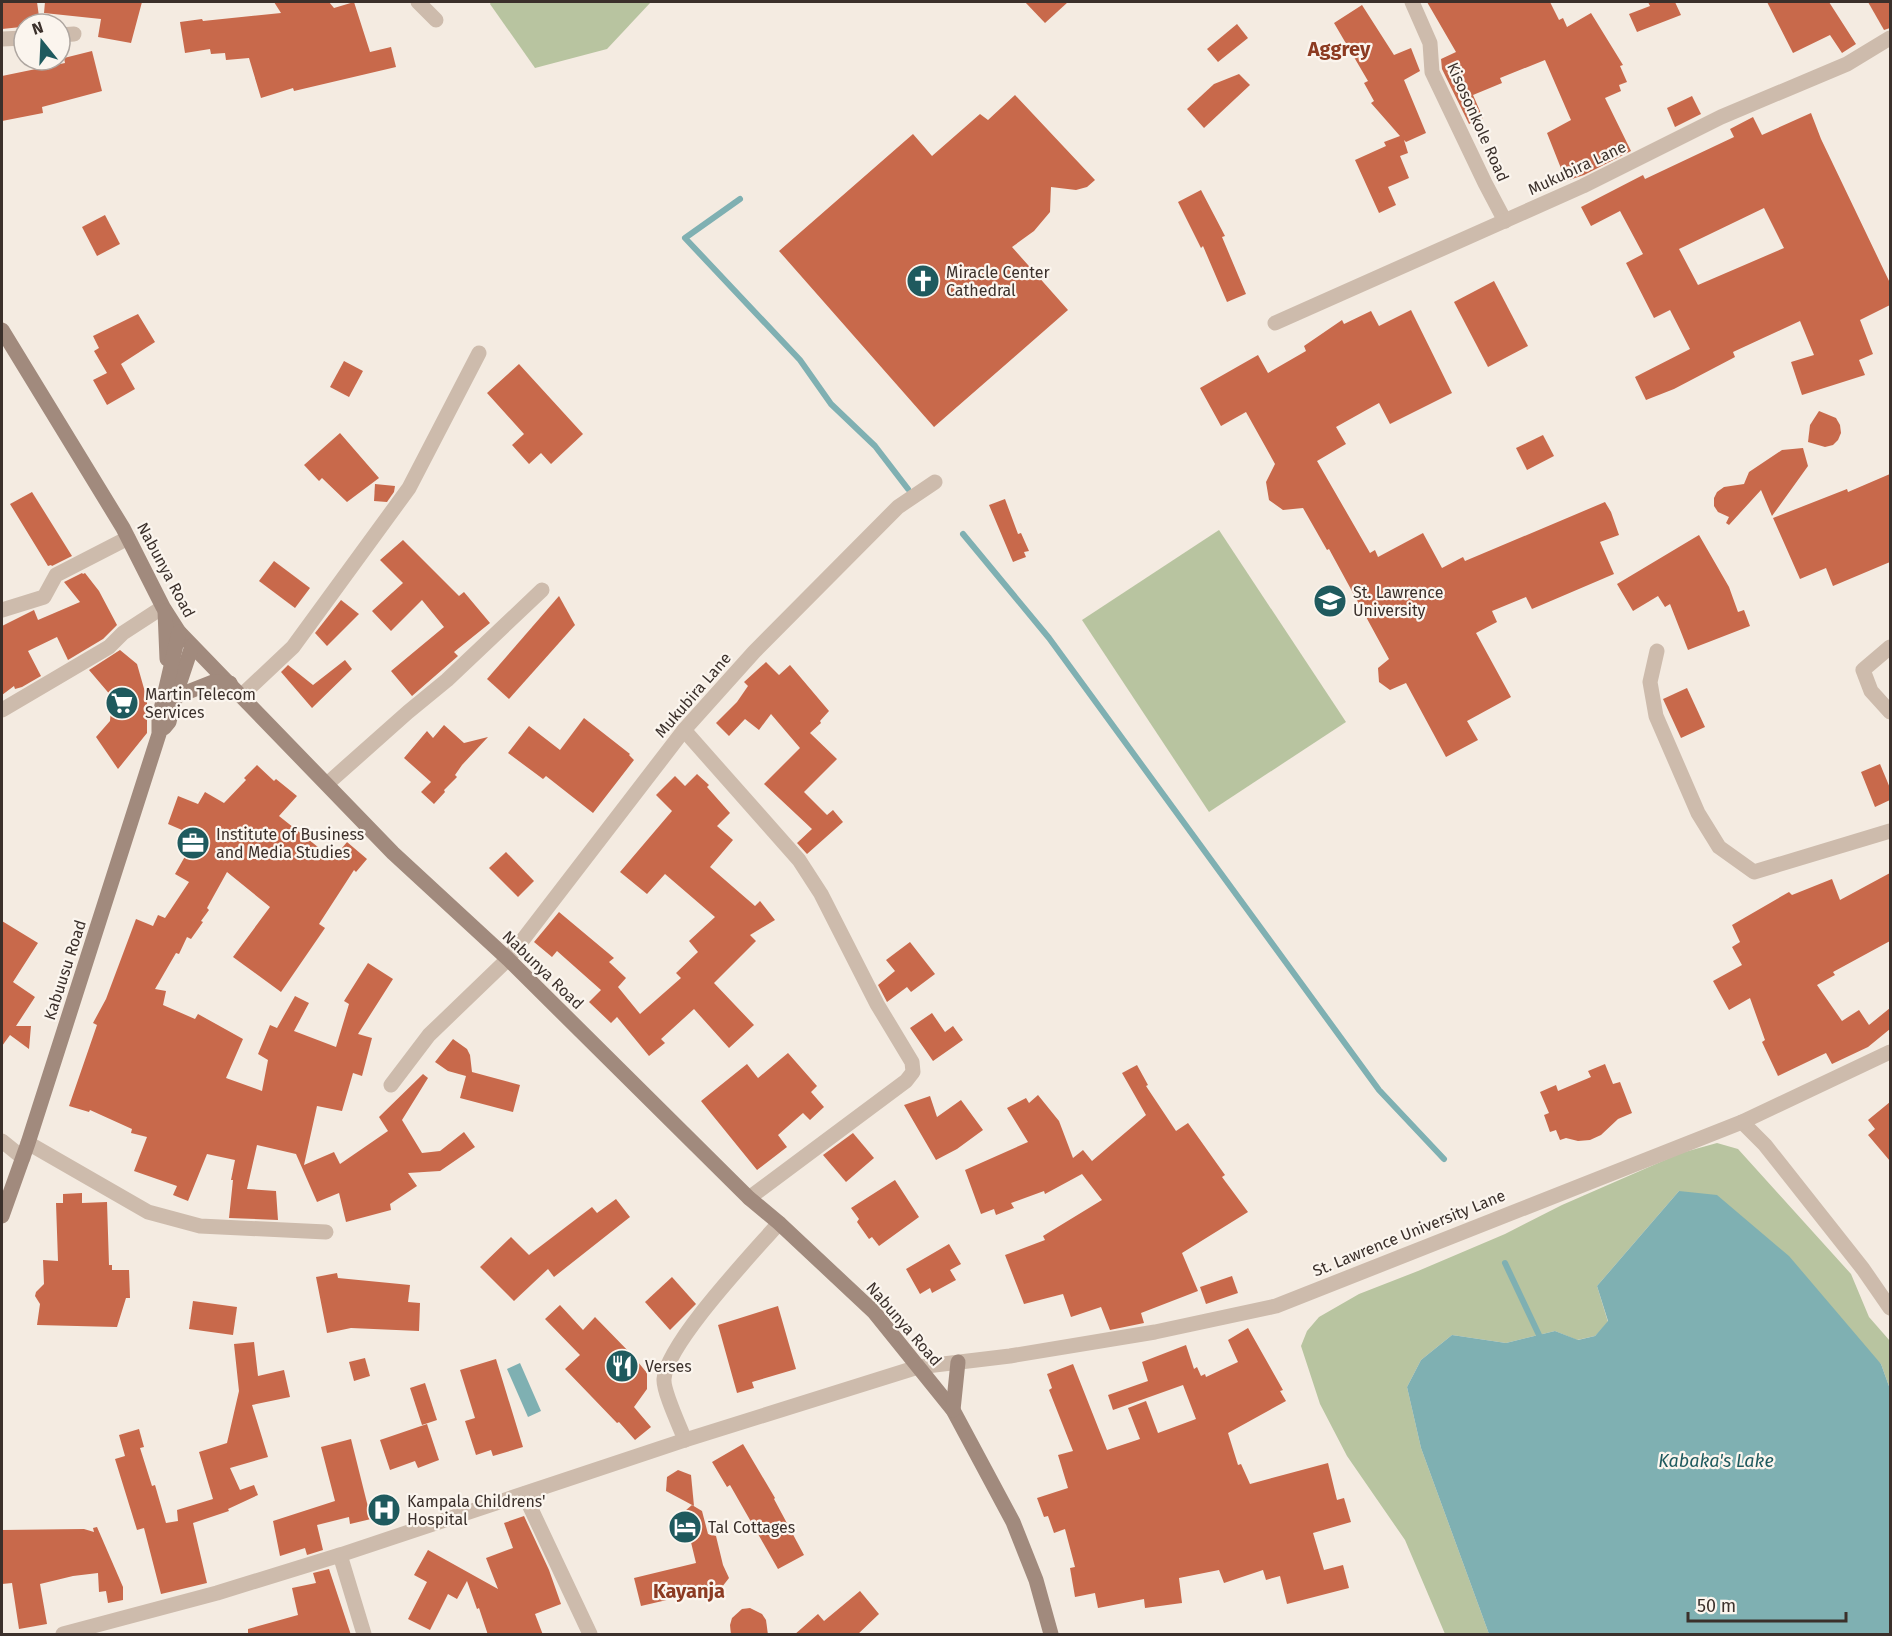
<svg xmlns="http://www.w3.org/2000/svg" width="1892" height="1636" font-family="'Fira Sans',sans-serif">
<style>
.green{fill:#b8c4a0}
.water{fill:#7fb0b2}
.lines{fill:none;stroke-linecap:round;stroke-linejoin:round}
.stream{stroke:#7fb0b2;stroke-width:6}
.building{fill:#c8694b;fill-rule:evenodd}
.street{stroke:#cdbbac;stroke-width:15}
.secondary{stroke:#a18a7d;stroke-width:15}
.labels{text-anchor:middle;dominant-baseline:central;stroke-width:4.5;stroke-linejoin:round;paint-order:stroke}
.street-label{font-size:16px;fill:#3b302b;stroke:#fbf5ee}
.poi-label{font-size:16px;fill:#3b302b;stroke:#fbf5ee;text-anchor:start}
.water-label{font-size:18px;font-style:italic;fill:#1f5a5e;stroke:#fbf5ee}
.quarter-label{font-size:20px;font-weight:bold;fill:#8c3b22;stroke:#fbf5ee}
</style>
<rect width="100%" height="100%" fill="#f4ebe1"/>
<g class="green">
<polygon points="491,2 651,2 607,49 535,68 490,4"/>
<polygon points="1219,530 1346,722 1209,812 1082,620"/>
<polygon points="1717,1143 1738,1149 1851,1274 1869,1317 1890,1341 1890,1389 1881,1364 1679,1191 1597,1286 1608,1322 1595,1336 1577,1340 1555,1331 1506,1343 1452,1335 1421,1360 1407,1387 1421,1448 1489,1634 1445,1634 1405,1540 1347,1456 1320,1404 1301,1346 1307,1331 1319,1317 1359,1294 1418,1271 1505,1234 1562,1205 1681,1153"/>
</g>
<g class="water">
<polygon points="1679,1191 1717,1195 1789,1256 1881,1364 1890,1389 1890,1634 1489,1634 1421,1448 1407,1387 1421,1360 1452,1335 1506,1343 1555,1331 1578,1340 1595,1336 1608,1321 1597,1286"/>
<polygon points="520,1363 541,1411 528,1417 507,1369"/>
</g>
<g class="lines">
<g class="stream">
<polyline points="740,199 685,238 800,360 831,404 875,446 908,489"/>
<polyline points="963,534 1049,638 1379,1090 1444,1159"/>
<polyline points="1505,1263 1539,1335"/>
</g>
</g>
<g class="building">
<polygon points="2,2 37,2 40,24 21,24 21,27 2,29"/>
<polygon points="45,2 142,2 131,43 98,37 101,19 44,13"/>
<polygon points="274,2 329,2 334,8 354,2 370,52 391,47 396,67 294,91 293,88 261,98 249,58 226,60 225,53 211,54 210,49 185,53 180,22 202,19 203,21 281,13"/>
<polygon points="1025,2 1068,2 1045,23"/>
<polygon points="1427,2 1550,2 1559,20 1563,18 1567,27 1591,13 1623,65 1620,66 1627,82 1619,85 1621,91 1605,98 1631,151 1584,175 1566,181 1547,133 1571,120 1545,60 1500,78 1502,83 1473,95 1483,118 1469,124 1442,69 1441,59 1456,52"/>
<polygon points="1648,2 1675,2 1681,15 1637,32 1629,14 1650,6"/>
<polygon points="1767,2 1829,2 1856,44 1842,53 1830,35 1793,53"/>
<polygon points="1868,2 1890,2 1890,28 1884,30"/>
<polygon points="1362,5 1394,55 1411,48 1420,71 1404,80 1426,133 1406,142 1404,140 1408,153 1400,156 1409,178 1388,187 1396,205 1379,213 1355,160 1386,146 1384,142 1400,136 1371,103 1374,101 1364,83 1368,81 1334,23"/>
<polygon points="1237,24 1248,38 1218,62 1207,49"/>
<polygon points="92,51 102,91 42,107 43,113 2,121 2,76 65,63 64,58"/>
<polygon points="1239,74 1250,85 1204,128 1187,109 1214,84"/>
<polygon points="1015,95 1095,180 1087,187 1076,190 1051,187 1050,212 1034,231 1012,247 1068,310 934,427 779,251 913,134 932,156 980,114 988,120"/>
<polygon points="1692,96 1701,114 1675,127 1667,108"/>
<path d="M1811,113L1821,139L1890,283V305L1860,320L1873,354L1859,360L1865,375L1802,395L1791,362L1814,355L1800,321L1733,352L1735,357L1674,389L1646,400L1635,377L1690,349L1670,310L1654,318L1626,263L1643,254L1620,211L1591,226L1581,207L1643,175L1645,179L1734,137L1730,129L1753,117L1762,135ZM1764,208L1784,248L1698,285L1679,249Z"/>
<polygon points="1201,190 1225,236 1222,237 1246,294 1227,302 1203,246 1201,248 1178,202"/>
<polygon points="105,215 120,244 97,256 82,227"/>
<polygon points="1494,281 1528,346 1488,367 1454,302"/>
<polygon points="1411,310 1452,393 1390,424 1379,403 1336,427 1346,444 1317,461 1370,553 1375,550 1378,557 1423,533 1442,568 1463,557 1465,561 1605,502 1611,512 1619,535 1600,542 1614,574 1532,609 1526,597 1492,611 1497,622 1476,633 1511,697 1467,721 1478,740 1446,757 1406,683 1390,690 1379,682 1378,668 1389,659 1329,549 1327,550 1303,508 1283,510 1269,500 1266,482 1275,464 1246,412 1221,426 1200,388 1258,355 1268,373 1306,351 1304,346 1342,320 1344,324 1371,311 1379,326"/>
<polygon points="138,314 155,342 121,364 135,389 107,405 93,380 107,373 94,351 99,348 93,336"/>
<polygon points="344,361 363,371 349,397 330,387"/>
<polygon points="519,364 583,434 551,464 541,453 529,464 512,445 524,434 487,393"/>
<polygon points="1819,411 1836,418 1840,425 1841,433 1838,440 1833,445 1825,447 1808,442 1810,425"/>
<polygon points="340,433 379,478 347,502 322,478 319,481 304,465"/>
<polygon points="1543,435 1554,456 1527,470 1516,448"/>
<polygon points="1803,448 1808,466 1772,516 1761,490 1729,525 1726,523 1729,517 1718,512 1714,506 1714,498 1717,492 1724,487 1744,484 1749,472 1782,450"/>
<polygon points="1890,474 1890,562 1833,586 1826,568 1800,579 1773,518 1847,489 1848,492"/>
<polygon points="375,484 395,486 394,492 387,502 374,501"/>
<polygon points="32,492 72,556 52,566 51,565 48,566 10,504"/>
<polygon points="1005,499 1018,534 1021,533 1029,551 1024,552 1026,557 1013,562 989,505"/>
<polygon points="1699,535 1729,587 1738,612 1744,610 1750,626 1688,650 1670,604 1665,607 1658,596 1633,611 1617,584"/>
<polygon points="403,540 459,596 464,592 490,623 454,652 458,656 412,696 391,671 444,627 422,600 391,631 372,611 403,583 380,560"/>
<polygon points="274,561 310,588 295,608 259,581"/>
<polygon points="82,573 83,574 85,573 99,591 117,625 103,639 68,660 57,637 28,651 41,676 22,687 15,689 14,686 2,695 2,626 34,610 38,620 80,602 64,582"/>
<polygon points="559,596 575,625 509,699 487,679"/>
<polygon points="341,600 359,614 327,646 315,633"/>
<polygon points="120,650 137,664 147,699 147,733 118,769 96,737 110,721 112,697 89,670"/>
<polygon points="345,660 352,669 312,708 281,672 288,665 313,685"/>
<polygon points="766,662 779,675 790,665 829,711 820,721 821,723 810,733 837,759 804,792 827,815 833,810 843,822 807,854 797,843 812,829 764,784 800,748 771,714 759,730 745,719 729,736 716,723 737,702 748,686 744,682"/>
<polygon points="1687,688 1705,727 1681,738 1663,699"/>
<polygon points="584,718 630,754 629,755 634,760 593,813 546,776 543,779 508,753 529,726 560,750"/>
<polygon points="444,725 464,743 488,737 462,765 455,775 457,777 444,790 445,792 434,804 421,792 431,782 404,758 427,731 433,738"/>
<polygon points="1880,764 1890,788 1890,800 1875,807 1861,772"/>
<polygon points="257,765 274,781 276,779 297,796 279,816 333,859 347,842 367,859 356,872 354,870 319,924 325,928 281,992 233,957 270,907 227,872 207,908 209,910 201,921 203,922 191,939 187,937 179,954 176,953 155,989 166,991 163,1005 195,1019 198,1014 243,1039 226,1078 262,1091 268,1060 258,1054 270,1025 277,1028 295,996 309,1003 294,1031 336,1047 349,1004 344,1001 368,963 393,979 358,1034 372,1038 362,1076 353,1073 342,1111 317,1106 304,1165 334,1152 340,1164 388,1131 379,1117 423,1074 428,1078 402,1120 422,1153 440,1151 464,1132 475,1147 440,1171 408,1173 417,1186 390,1204 391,1210 346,1222 339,1193 317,1202 296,1154 257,1145 247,1189 276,1191 278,1220 229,1218 233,1180 231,1180 235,1160 207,1154 188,1201 173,1195 177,1186 134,1171 147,1137 131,1133 132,1129 90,1110 89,1112 69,1106 97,1025 93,1023 106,999 136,919 153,926 158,915 165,918 189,882 175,874 192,844 178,836 182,830 168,824 178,796 198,804 205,792 224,803 246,780 244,778"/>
<polygon points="697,774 709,785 707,787 730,813 717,826 733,840 710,867 755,906 760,901 775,920 750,935 756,941 714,983 754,1025 729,1048 694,1009 661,1039 665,1043 649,1056 617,1017 611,1023 589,1002 601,990 557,951 552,957 534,942 559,912 614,958 609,962 626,978 618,987 640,1014 681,978 676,973 698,952 689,941 715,917 665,874 647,894 620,872 672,811 656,795 675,776 685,786"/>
<polygon points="506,852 534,881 518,897 489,868"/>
<polygon points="1890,873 1890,941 1833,972 1835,975 1817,985 1842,1021 1859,1010 1869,1025 1890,1008 1890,1029 1868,1047 1832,1064 1826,1053 1778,1076 1762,1042 1765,1040 1750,998 1729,1010 1713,981 1742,965 1732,947 1740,942 1732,925 1789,892 1792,895 1832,879 1840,900"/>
<polygon points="2,921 38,943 13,982 35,997 16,1026 31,1026 29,1049 10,1035 2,1046"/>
<polygon points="910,942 935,974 911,992 907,987 887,1002 878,985 895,971 886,960"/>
<polygon points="932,1013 945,1032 953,1026 963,1040 933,1061 910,1028"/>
<polygon points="453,1039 467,1049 470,1055 472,1072 520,1085 513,1112 460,1098 466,1076 448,1071 435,1062"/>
<polygon points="788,1053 817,1086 811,1092 824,1107 810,1120 803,1113 778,1135 787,1147 757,1170 701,1101 747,1064 758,1078"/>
<polygon points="1605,1064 1613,1084 1620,1082 1632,1113 1618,1119 1601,1135 1590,1140 1578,1141 1566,1138 1560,1140 1556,1130 1550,1132 1544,1115 1549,1113 1540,1092 1556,1085 1558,1091 1591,1077 1588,1071"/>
<polygon points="1137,1065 1148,1085 1146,1086 1176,1131 1188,1123 1225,1175 1222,1177 1248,1212 1182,1253 1198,1291 1141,1313 1144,1323 1110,1330 1101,1307 1071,1317 1063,1294 1024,1304 1005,1255 1045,1240 1043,1236 1102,1200 1082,1174 1045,1194 1044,1191 1011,1203 1014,1208 996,1215 994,1209 981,1214 965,1170 1028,1142 1007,1108 1026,1098 1029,1103 1038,1095 1059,1121 1073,1158 1083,1150 1092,1161 1146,1115 1122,1073"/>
<polygon points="930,1096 937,1117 961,1100 983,1130 957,1149 936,1160 904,1105"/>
<polygon points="1890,1102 1890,1161 1868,1135 1875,1129 1868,1120"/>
<polygon points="853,1133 874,1158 846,1182 823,1155"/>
<polygon points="895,1180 919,1217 879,1246 872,1237 869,1239 857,1222 859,1219 851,1208"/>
<polygon points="82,1193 82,1203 107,1202 109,1265 112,1265 112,1270 129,1270 130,1298 126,1298 117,1327 37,1325 40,1304 35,1296 36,1292 44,1284 43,1260 58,1261 56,1203 63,1203 63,1194"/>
<polygon points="616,1199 630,1217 554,1277 548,1269 514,1301 480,1267 511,1237 529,1255 592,1207 597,1213"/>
<polygon points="949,1244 961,1264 950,1270 956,1280 932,1293 930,1288 920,1294 906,1269"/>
<polygon points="337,1273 338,1278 410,1285 408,1302 420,1303 419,1331 351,1328 327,1333 316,1277"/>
<polygon points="1232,1276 1238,1293 1206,1304 1200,1287"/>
<polygon points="672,1277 696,1304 670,1330 645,1302"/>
<polygon points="193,1301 237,1307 233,1335 189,1329"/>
<polygon points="560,1305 583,1330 595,1317 633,1356 647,1373 647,1389 634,1407 651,1427 635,1440 619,1422 617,1423 565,1369 580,1355 545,1319"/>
<polygon points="778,1306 796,1369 752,1382 754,1388 737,1393 718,1325"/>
<polygon points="1248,1328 1283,1390 1280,1391 1286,1401 1228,1433 1238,1465 1241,1464 1250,1484 1328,1463 1337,1500 1344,1498 1351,1522 1313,1533 1324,1570 1343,1565 1349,1588 1287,1604 1280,1576 1266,1580 1263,1570 1224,1583 1219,1570 1179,1578 1182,1603 1145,1608 1144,1599 1098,1608 1095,1593 1075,1597 1070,1568 1075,1567 1065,1529 1054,1533 1048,1516 1044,1517 1037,1498 1068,1488 1058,1455 1073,1451 1049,1390 1052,1388 1047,1374 1073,1364 1107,1450 1140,1439 1128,1408 1146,1401 1158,1433 1196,1419 1183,1385 1113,1410 1108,1395 1148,1381 1142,1362 1186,1345 1194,1369 1197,1367 1201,1376 1205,1374 1206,1377 1238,1362 1228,1340"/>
<polygon points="254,1342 258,1376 284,1370 290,1397 252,1405 268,1457 230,1468 240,1490 254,1485 258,1495 228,1509 229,1511 193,1523 207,1583 161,1594 144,1528 137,1530 115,1459 125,1456 119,1435 139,1429 144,1447 140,1448 152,1486 155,1485 166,1523 178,1521 177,1510 213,1499 199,1452 227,1443 239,1391 234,1344"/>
<polygon points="365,1358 370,1376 354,1381 349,1362"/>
<polygon points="496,1359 523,1447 493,1456 491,1450 476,1455 465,1421 475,1418 460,1370"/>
<polygon points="425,1383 437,1420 422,1425 410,1388"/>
<polygon points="427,1424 439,1460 418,1468 415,1461 390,1470 380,1440"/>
<polygon points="351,1439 371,1519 350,1524 349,1517 317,1525 323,1550 307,1555 305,1548 280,1556 273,1521 335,1501 321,1447"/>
<polygon points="743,1444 775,1498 774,1499 804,1555 778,1569 730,1485 727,1487 712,1462"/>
<polygon points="678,1470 691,1475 694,1506 666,1491 667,1477"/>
<polygon points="692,1505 702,1511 708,1534 716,1536 723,1565 729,1578 722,1587 681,1586 684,1596 641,1606 634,1578 696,1563 689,1534 679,1529 679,1516"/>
<polygon points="524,1516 549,1570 561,1604 535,1614 543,1635 488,1635 479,1608 477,1609 467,1581 457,1599 448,1594 430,1630 408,1619 427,1582 414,1575 428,1550 498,1589 486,1558 513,1548 504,1523"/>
<polygon points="97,1527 123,1587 123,1600 108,1603 106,1591 99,1592 98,1573 73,1576 40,1584 47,1624 19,1629 12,1583 2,1584 2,1530 84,1529 94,1532 93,1528"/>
<polygon points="329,1569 351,1635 248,1635 248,1629 298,1615 292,1588 316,1583 313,1573"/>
<polygon points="860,1591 879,1614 857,1635 794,1635 818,1614 824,1621"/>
<polygon points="750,1608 762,1614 766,1620 768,1635 731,1635 730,1625 732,1618 742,1609"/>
</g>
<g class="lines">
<g class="street">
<polyline points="418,2 436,20"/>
<polyline points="1412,2 1430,43 1432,72 1485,183 1505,221"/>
<polyline points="60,35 74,34"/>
<polyline points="2,39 24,38"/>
<polyline points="1275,323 1583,186 1721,117 1847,64 1890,38"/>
<polyline points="2,610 44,597 56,575 128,538"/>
<polyline points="1890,647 1863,670 1871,691 1890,712"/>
<polyline points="1657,651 1650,682 1656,716 1698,813 1719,847 1754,872 1890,831"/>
<polyline points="242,695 293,647 409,488 479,353"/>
<polyline points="2,710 109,647 123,633 163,607"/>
<polyline points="684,730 799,860 821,894 877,1004 912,1062 913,1072 906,1081 749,1198"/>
<polyline points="327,784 408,712 447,680 542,590"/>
<polyline points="391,1085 429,1035 508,959 684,730 754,652 898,507 935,482"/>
<polyline points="1742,1122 1765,1145 1863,1269 1890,1308"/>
<polyline points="2,1141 23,1158"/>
<polyline points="28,1143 148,1212 200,1226 326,1232"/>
<path d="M685,1440C680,1427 663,1391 664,1379C667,1343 753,1253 779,1223"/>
<polyline points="524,1494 590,1634"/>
<polyline points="340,1555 364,1634"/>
<polyline points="63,1634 217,1593 340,1555 685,1440 918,1367 1010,1356 1155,1332 1276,1306 1742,1122 1890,1052"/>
</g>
<g class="secondary">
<polyline points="2,330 123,528 163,607 179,632 393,853 508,959 749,1198 779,1223 874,1312 953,1410 1013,1522 1036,1580 1051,1634"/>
<polyline points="165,611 167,659"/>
<polyline points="175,697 213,682 230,683"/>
<polyline points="164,728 169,722 175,697 192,646"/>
<polyline points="2,1216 28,1143 159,734 159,718 179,632"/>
<polyline points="953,1410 958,1362"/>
</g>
</g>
<defs>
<g id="church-disc" transform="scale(1.725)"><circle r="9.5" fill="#1f5a5e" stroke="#fbf5ee"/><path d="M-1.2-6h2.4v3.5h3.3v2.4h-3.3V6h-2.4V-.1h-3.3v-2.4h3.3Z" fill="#fff"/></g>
<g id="university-disc" transform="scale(1.725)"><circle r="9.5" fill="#1f5a5e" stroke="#fbf5ee"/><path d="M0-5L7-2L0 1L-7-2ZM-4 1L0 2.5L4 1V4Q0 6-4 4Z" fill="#fff"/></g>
<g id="supermarket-disc" transform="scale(1.725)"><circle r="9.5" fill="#1f5a5e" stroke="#fbf5ee"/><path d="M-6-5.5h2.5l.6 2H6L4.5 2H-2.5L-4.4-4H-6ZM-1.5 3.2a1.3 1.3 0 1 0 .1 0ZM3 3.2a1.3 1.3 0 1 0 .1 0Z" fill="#fff"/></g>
<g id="office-disc" transform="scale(1.725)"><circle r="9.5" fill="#1f5a5e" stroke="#fbf5ee"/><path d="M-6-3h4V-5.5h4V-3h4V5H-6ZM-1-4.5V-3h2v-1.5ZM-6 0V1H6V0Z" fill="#fff"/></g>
<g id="restaurant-disc" transform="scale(1.725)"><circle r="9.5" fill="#1f5a5e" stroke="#fbf5ee"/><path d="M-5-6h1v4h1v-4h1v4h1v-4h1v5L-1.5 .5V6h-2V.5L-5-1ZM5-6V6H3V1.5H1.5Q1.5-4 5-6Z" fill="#fff"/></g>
<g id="hospital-disc" transform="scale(1.725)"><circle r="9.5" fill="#1f5a5e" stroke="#fbf5ee"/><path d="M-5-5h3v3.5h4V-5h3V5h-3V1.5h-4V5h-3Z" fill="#fff"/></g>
<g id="hotel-disc" transform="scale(1.725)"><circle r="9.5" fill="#1f5a5e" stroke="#fbf5ee"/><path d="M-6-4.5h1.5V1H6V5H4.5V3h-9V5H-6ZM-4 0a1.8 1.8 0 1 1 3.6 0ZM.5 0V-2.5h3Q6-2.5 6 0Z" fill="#fff"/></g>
</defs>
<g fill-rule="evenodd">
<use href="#church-disc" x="923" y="281"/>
<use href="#university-disc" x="1330" y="601"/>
<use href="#supermarket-disc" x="122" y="703"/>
<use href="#office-disc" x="193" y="843"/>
<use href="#restaurant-disc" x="622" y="1366"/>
<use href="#hospital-disc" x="384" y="1510"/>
<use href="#hotel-disc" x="685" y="1527"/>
</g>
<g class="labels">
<g class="street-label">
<text transform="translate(1478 122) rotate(66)">Kisosonkole Road</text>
<text transform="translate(1577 168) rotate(-25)">Mukubira Lane</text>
<text transform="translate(166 570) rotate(62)">Nabunya Road</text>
<text transform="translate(693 695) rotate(-49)">Mukubira Lane</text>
<text transform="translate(65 970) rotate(-72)">Kabuusu Road</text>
<text transform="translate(543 970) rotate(44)">Nabunya Road</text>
<text transform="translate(1409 1233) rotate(-22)">St. Lawrence University Lane</text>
<text transform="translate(904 1324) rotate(49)">Nabunya Road</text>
</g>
<g class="poi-label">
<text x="946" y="272">Miracle Center<tspan x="946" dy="18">Cathedral</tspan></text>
<text x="1353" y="592">St. Lawrence<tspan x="1353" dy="18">University</tspan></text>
<text x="145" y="694">Martin Telecom<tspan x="145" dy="18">Services</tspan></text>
<text x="216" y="834">Institute of Business<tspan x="216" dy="18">and Media Studies</tspan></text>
<text x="645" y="1366">Verses</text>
<text x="407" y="1501">Kampala Childrens'<tspan x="407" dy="18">Hospital</tspan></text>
<text x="708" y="1527">Tal Cottages</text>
</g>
<g class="water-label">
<text x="1716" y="1461">Kabaka's Lake</text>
</g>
<g class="quarter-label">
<text x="1339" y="49">Aggrey</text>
<text x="689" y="1591">Kayanja</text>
</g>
</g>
<rect width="1892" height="1636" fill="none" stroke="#3b302b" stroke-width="6"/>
<g transform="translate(42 42) rotate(342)"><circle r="28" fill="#fbf5ee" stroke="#aea6a0" stroke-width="1.5"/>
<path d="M0-4.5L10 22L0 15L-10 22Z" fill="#1f5a5e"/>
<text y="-9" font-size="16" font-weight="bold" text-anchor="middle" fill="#3b302b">N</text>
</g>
<path d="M1688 1612v9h158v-9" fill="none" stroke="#3b302b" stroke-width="3"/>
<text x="1697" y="1612" font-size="18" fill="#3b302b" stroke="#fbf5ee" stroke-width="4.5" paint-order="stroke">50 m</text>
</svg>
